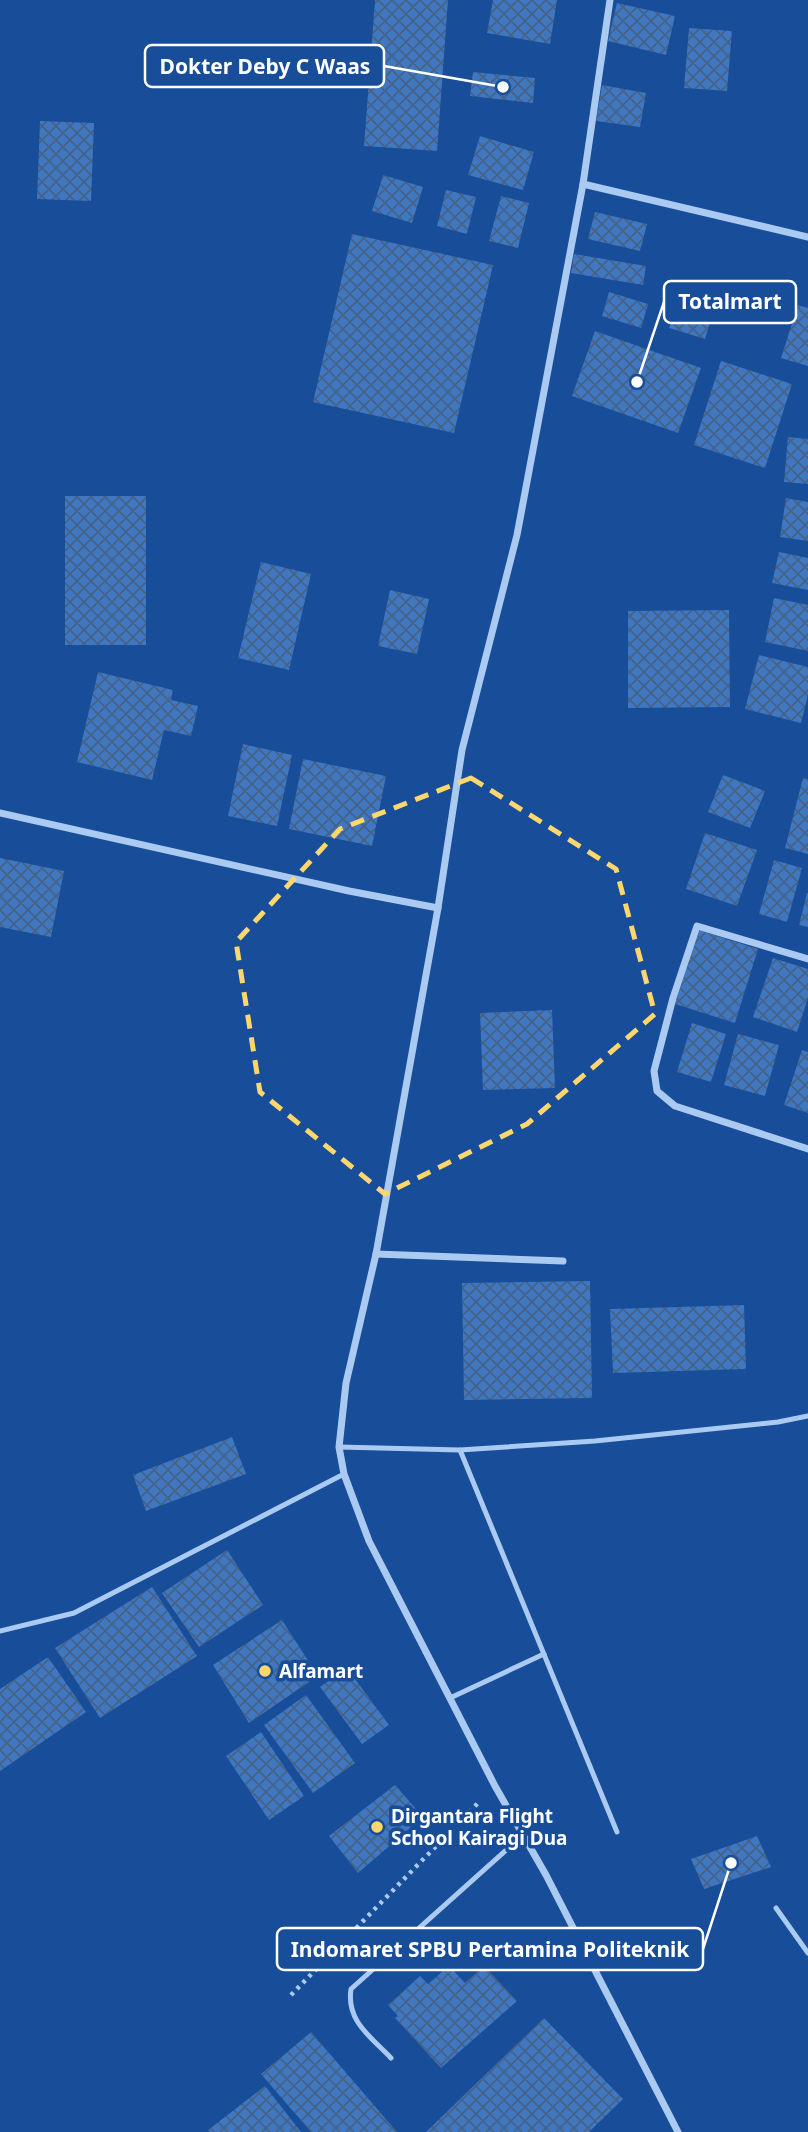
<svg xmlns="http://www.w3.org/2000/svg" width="808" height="2132" font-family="'Noto Sans',sans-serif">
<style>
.building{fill:url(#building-cross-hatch)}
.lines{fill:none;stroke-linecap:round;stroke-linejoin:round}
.path{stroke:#abcaf2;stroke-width:4.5;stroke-dasharray:3.5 5;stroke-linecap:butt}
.lane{stroke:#abcaf2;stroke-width:5}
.street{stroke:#abcaf2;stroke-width:7}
.marked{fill:none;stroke:#ffd76c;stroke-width:5;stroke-dasharray:14 9;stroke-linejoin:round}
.poi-dot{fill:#ffd76c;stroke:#174d99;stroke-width:2.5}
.labels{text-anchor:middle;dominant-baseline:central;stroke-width:7;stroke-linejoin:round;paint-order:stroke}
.poi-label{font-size:19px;font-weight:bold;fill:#fff;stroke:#174d99;text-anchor:start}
.leader{fill:none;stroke:#fff;stroke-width:2.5}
.callout-dot{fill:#fff;stroke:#174d99;stroke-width:2.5}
.callout{fill:#174d99;stroke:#fff;stroke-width:2.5}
.callout-label{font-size:21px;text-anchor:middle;font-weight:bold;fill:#fff}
</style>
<defs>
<pattern id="building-cross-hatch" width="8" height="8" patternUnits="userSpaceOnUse" patternTransform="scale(1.75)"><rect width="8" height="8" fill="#3f77c1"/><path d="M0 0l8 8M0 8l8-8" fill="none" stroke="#466286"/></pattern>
</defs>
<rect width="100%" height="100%" fill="#174d99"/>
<g class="building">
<polygon points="375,0 448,0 437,151 364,146"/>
<polygon points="493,0 557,0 550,44 487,33"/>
<polygon points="617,3 675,16 666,55 608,41"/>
<polygon points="689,28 732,31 727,91 684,88"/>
<polygon points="473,72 535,78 533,103 470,96"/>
<polygon points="602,85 646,93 640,127 596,121"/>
<polygon points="40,121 94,123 91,201 37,199"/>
<polygon points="480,136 534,152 523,190 468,175"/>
<polygon points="383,175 423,187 412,223 372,211"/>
<polygon points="446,190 476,197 467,234 437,226"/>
<polygon points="501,196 529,203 518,248 489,241"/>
<polygon points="595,212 647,224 640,251 588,239"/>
<polygon points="352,234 493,265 454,433 313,402"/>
<polygon points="574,254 646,266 643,285 571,273"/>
<polygon points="609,292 648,304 641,328 602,316"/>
<polygon points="798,305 808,308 808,366 781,358"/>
<polygon points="674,313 710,323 705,339 669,328"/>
<polygon points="595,331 701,368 678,433 572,396"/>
<polygon points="721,361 792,384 765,468 694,445"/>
<polygon points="788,437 808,439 808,484 784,482"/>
<rect x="65" y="496" width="81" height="149"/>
<polygon points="786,498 808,502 808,541 780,537"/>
<polygon points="779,552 808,558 808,590 772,583"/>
<polygon points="261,562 311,574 289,670 238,658"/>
<polygon points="390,590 429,599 417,654 378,646"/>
<polygon points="774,598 808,605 808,651 765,642"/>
<polygon points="729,610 730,707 628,708 628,611"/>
<polygon points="759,655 808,667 808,695 801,723 745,709"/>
<polygon points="98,672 173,690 171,700 198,706 191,736 164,730 152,780 77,762"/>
<polygon points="243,744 292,755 277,826 228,816"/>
<polygon points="303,759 386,776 372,846 289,829"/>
<polygon points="723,775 765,791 750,828 708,812"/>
<polygon points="803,778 808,779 808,854 785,848"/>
<polygon points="705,833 757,850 737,906 686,889"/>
<polygon points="0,858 64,871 51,937 0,927"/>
<polygon points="774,860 802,868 787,922 759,914"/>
<polygon points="807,893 808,893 808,927 799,925"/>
<polygon points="698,930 758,949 735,1023 675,1004"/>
<polygon points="773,958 808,969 808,998 797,1032 753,1017"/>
<polygon points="552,1010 555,1088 483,1090 480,1013"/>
<polygon points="692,1023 726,1034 711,1082 677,1072"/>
<polygon points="738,1034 779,1045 765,1096 724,1085"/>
<polygon points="802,1050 808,1052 808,1113 784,1105"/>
<polygon points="590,1281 592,1398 464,1400 462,1283"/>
<polygon points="744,1305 746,1369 613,1373 610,1309"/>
<polygon points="232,1437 246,1474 146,1511 133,1475"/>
<polygon points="227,1550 263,1605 199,1647 162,1593"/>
<polygon points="152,1587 197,1656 100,1718 55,1648"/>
<polygon points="282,1620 318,1676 249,1723 213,1665"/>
<polygon points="48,1657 86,1712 0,1771 0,1689"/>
<polygon points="347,1668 389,1725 362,1744 320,1687"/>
<polygon points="306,1695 355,1763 313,1793 264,1725"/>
<polygon points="261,1732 304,1796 269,1820 226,1756"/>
<polygon points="395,1785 423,1817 358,1873 329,1836"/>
<polygon points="757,1836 771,1867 704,1889 691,1859"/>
<polygon points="449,1966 465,1983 484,1966 517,2001 441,2068 395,2018 398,2016 388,2005 420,1976 428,1984"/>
<polygon points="544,2018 623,2099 589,2132 426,2132"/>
<polygon points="311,2032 397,2132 311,2132 261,2074"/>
<polygon points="265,2086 301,2132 210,2132 208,2130"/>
</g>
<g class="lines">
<polyline class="path" points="291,1995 479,1802"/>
<g class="lane">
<polyline points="339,1447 460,1450 595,1441 778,1422 808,1416"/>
<polyline points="460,1450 617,1832"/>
<polyline points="0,1631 74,1613 344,1474"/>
<polyline points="450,1698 544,1654"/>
<polyline points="776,1908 808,1953"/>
<path d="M391,2058C371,2037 346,2021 351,1989L523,1835"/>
</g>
<g class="street">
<polyline points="610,0 583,184 517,535 462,750 438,908 376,1254 346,1383 339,1447 344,1474 369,1541 495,1786 546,1875 678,2132"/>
<polyline points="583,184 808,237"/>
<polyline points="0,813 349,891 438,908"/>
<polyline points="808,959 697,926 673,998 654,1071 657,1091 675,1106 808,1149"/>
<polyline points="376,1254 563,1261"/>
</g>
</g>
<path class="marked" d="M471,778L616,869L655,1014L527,1124L385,1194L260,1092L236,942L340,829Z"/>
<g class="poi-dot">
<circle cx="265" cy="1671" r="7"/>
<circle cx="377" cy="1827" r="7"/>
</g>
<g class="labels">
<g class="poi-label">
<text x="279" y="1671">Alfamart</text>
<text x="391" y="1816">Dirgantara Flight<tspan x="391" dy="22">School Kairagi Dua</tspan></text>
</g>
</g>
<path class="leader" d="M503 87L384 66M637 382L664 302M731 1863L703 1949"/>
<g class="callout-dot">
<circle cx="503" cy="87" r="7"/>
<circle cx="637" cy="382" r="7"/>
<circle cx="731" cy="1863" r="7"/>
</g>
<g class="callout">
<rect x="145" y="45" width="239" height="42" rx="7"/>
<rect x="664" y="281" width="132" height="42" rx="7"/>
<rect x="277" y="1928" width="426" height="42" rx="7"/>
</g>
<g class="callout-label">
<text x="265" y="74">Dokter Deby C Waas</text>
<text x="730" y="309">Totalmart</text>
<text x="490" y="1957">Indomaret SPBU Pertamina Politeknik</text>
</g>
</svg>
